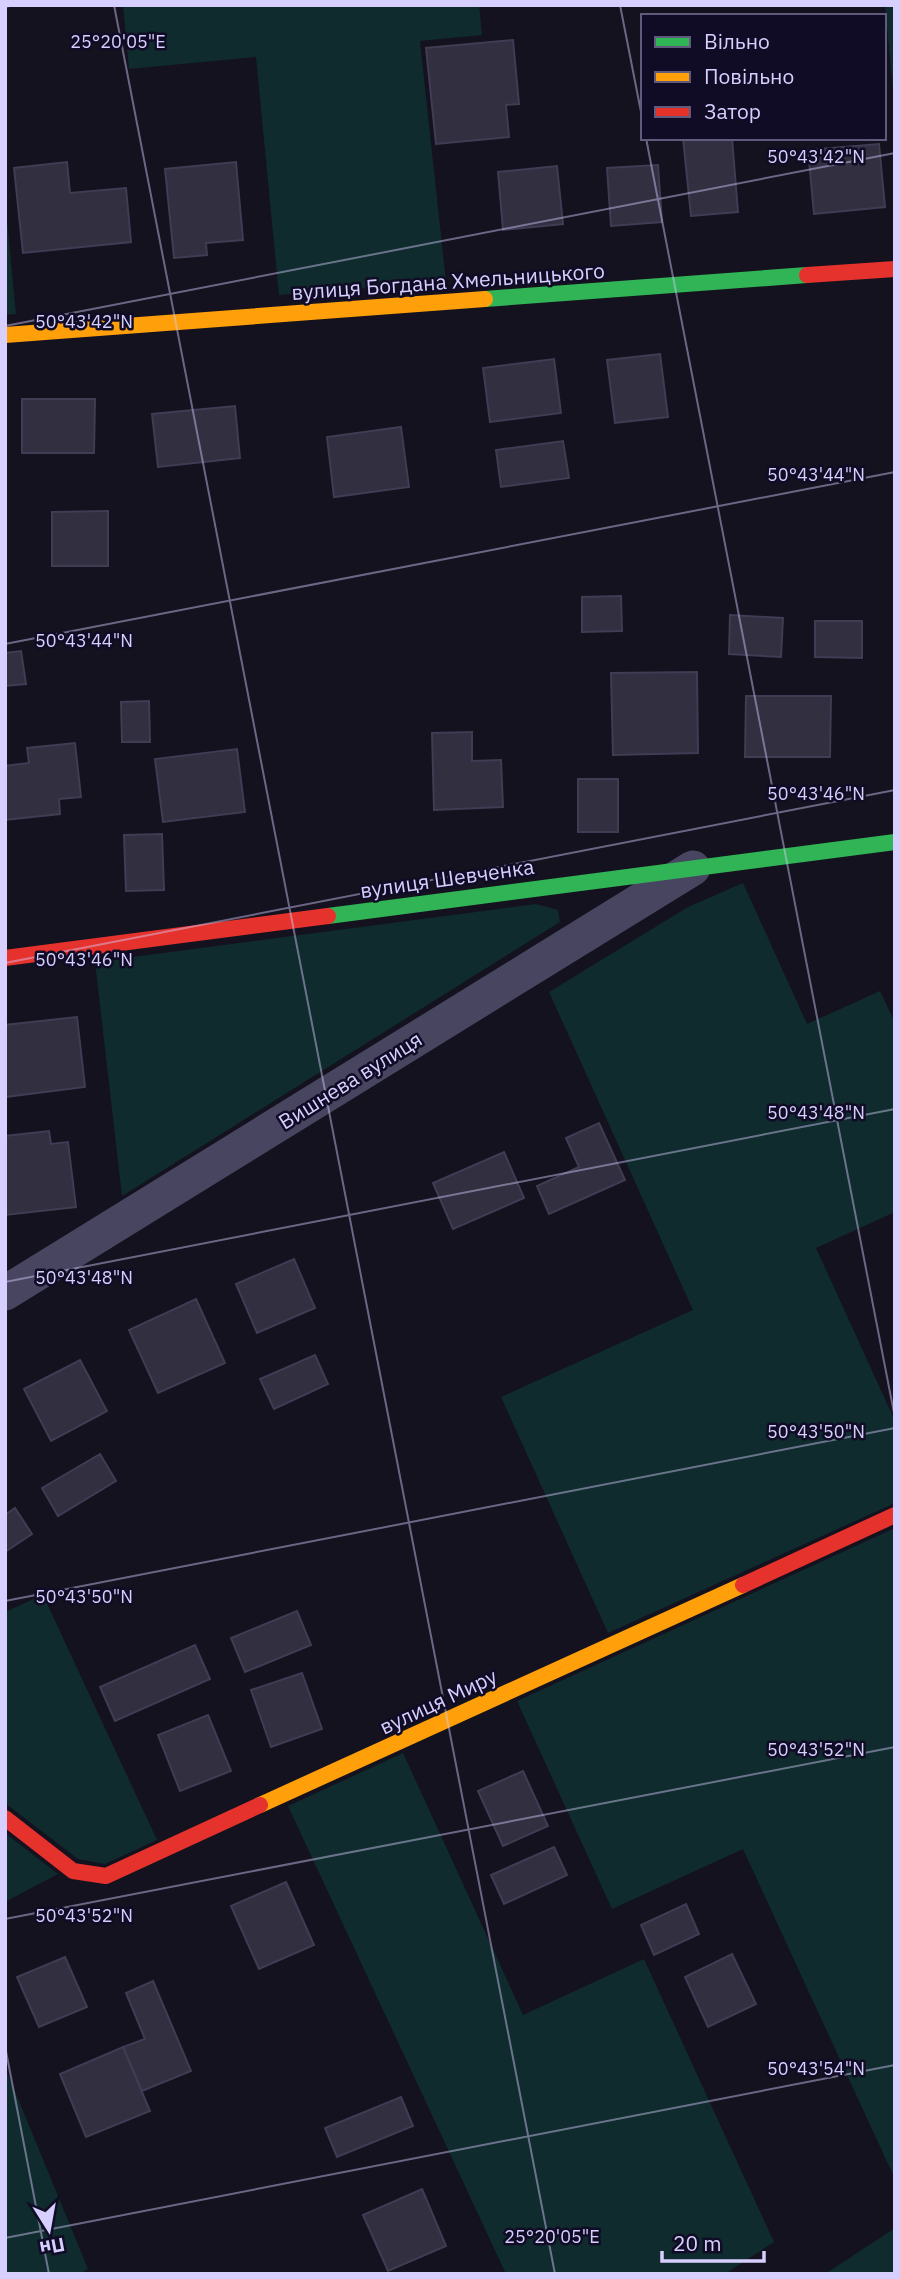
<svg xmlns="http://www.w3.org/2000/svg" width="900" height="2279" font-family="'IBM Plex Sans',sans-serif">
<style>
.green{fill:#0f2b2d}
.building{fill:#322f41;stroke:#413b54;stroke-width:2}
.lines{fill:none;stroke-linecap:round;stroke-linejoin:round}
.street{stroke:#474560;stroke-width:35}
.fast{stroke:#30b455;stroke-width:16}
.slow{stroke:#ff9f0a;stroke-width:16}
.jam{stroke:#e5322d;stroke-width:16}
.ticks{fill:none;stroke:#d6cfff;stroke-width:2;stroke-opacity:0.45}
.labels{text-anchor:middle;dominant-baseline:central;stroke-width:5;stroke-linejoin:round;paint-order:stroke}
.street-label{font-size:21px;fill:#d6cfff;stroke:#110c25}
.ticks-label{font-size:18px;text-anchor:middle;fill:#d6cfff;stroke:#110c25;stroke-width:5;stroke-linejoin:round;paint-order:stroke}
</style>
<rect width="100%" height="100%" fill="#14121f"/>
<g class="green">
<polygon points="123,5 479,5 482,35 420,41 446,282 279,295 256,57 129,69"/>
<polygon points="885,5 895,5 895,111"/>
<polygon points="5,199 16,314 5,315"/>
<polygon points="743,883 807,1024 880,991 895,1023 895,1212 816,1248 895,1421 895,1503 608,1633 501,1397 693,1310 549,992 688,907"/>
<polygon points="536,904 558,910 560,922 122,1196 95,962"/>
<polygon points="895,1528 895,2179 743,1849 612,1909 517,1701"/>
<polygon points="43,1595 157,1840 105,1864 78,1859 5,1803 5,1612"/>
<polygon points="403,1753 523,2015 644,1959 774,2242 725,2274 506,2274 288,1806"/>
<polygon points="5,1833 58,1874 5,1902"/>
<polygon points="5,2067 88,2269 79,2274 5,2274"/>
<polygon points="895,2228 895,2274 825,2274"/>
</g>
<g class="building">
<polygon points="513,40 519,104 506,105 509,137 436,144 426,48"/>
<polygon points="683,138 732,138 738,212 691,216"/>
<polygon points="879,144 885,207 814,214 808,150"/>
<polygon points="67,162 70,193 126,188 131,242 23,253 14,168"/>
<polygon points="236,162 243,240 206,243 207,255 174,258 165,169"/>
<polygon points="658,165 662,222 611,226 607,168"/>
<polygon points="557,166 563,224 503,230 498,172"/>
<polygon points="660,354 668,417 615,423 607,360"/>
<polygon points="554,359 561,413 490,422 483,368"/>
<polygon points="22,399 95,399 94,453 22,453"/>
<polygon points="235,406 240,458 158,467 152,414"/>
<polygon points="401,427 409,487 334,497 327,437"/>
<polygon points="563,441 569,478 501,487 496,450"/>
<polygon points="108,511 108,566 52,566 52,512"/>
<polygon points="621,596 622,631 582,632 582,597"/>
<polygon points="730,615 783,618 781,657 729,654"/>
<polygon points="815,621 862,621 862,658 815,657"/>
<polygon points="21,651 26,684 5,686 5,653"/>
<polygon points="697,672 698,753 613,755 611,673"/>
<polygon points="746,696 831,696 830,757 745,757"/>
<polygon points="149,701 150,742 122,742 121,702"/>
<polygon points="472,732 472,761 501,760 503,807 434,810 432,733"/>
<polygon points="75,743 81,797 59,799 60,814 5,820 5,766 29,763 27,748"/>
<polygon points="237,749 245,812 163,822 155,759"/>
<rect x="578" y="779" width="40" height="53"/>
<polygon points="162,834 164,890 126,891 124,835"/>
<polygon points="77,1017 85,1087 5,1097 5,1025"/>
<polygon points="599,1123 625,1180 549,1214 537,1186 579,1167 566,1138"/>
<polygon points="49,1131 51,1144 68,1142 76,1207 5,1215 5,1136"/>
<polygon points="504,1152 524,1198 453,1229 433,1183"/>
<polygon points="294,1259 315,1308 257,1333 236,1284"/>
<polygon points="196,1299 225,1363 158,1393 129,1330"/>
<polygon points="315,1355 328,1384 274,1409 260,1379"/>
<polygon points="80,1360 107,1411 51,1441 24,1389"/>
<polygon points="100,1454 116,1481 58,1516 42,1488"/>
<polygon points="15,1508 32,1534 5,1552 5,1515"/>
<polygon points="297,1611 311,1645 245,1672 231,1638"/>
<polygon points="195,1645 210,1679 115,1721 100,1687"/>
<polygon points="302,1673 322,1729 271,1747 251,1690"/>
<polygon points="208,1715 231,1771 180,1791 158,1735"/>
<polygon points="523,1771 548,1826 503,1846 478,1791"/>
<polygon points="554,1847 567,1875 504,1904 491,1875"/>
<polygon points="286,1882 314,1945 259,1969 231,1906"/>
<polygon points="686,1904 699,1934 654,1955 641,1925"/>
<polygon points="732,1954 756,2004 708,2027 685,1977"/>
<polygon points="65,1957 87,2007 39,2027 17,1977"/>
<polygon points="153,1981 191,2071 142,2091 123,2047 145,2039 126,1993"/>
<polygon points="123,2047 150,2111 86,2137 60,2074"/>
<polygon points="401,2097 413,2126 337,2157 325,2128"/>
<polygon points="422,2189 446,2246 388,2271 363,2215"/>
</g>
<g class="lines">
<polyline class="street" points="5,1293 693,868"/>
<g class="fast">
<polyline points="485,299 807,275"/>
<polyline points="328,916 895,842"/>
</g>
<g class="slow">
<polyline points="5,335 485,299"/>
<polyline points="260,1805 743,1585"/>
</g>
<g class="jam">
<polyline points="807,275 895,269"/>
<polyline points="5,958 328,916"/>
<polyline points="743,1585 895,1515"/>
<polyline points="5,1818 73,1871 106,1876 260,1805"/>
</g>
</g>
<path class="ticks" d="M114,5L555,2274M620,5L643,122M5,7L14,5M646,138L895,1418M5,326L895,153M5,644L895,472M5,963L895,790M5,1282L895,1109M5,1601L895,1428M5,1919L895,1747M5,2046L49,2274M5,2238L895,2065"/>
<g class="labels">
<g class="street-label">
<text transform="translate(448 281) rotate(-4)">вулиця Богдана Хмельницького</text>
<text transform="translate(447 878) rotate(-8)">вулиця Шевченка</text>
<text transform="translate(350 1080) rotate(-32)">Вишнева вулиця</text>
<text transform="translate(438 1701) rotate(-25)">вулиця Миру</text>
</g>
</g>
<g class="ticks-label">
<text x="118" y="48">25°20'05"E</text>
<text x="816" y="163">50°43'42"N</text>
<text x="84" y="328">50°43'42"N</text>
<text x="816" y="481">50°43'44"N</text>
<text x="84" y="647">50°43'44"N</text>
<text x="816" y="800">50°43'46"N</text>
<text x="84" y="966">50°43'46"N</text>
<text x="816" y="1119">50°43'48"N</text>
<text x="84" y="1284">50°43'48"N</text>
<text x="816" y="1438">50°43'50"N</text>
<text x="84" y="1603">50°43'50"N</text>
<text x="816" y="1756">50°43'52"N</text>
<text x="84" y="1922">50°43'52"N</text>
<text x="816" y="2075">50°43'54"N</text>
<text x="552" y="2243">25°20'05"E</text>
</g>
<rect width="900" height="2279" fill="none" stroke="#d6cfff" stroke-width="14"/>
<rect x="641" y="14" width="245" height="126" fill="#110c25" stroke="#605a7c" stroke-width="2"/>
<rect x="655" y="37" width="35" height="10" fill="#30b455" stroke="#605a7c" stroke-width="2"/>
<text x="704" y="49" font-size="21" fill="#d6cfff">Вільно</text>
<rect x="655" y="72" width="35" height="10" fill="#ff9f0a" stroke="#605a7c" stroke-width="2"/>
<text x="704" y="84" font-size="21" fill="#d6cfff">Повільно</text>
<rect x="655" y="107" width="35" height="10" fill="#e5322d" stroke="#605a7c" stroke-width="2"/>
<text x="704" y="119" font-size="21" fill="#d6cfff">Затор</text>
<g transform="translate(49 2230) rotate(169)" stroke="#110c25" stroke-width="5" paint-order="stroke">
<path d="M0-5L12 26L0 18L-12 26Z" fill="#d6cfff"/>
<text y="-10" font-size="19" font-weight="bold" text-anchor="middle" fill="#d6cfff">Пн</text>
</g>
<path d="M662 2251v10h102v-10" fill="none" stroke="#d6cfff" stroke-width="3.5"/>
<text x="673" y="2251" font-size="21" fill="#d6cfff" stroke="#110c25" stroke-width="5" paint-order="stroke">20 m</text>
</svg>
